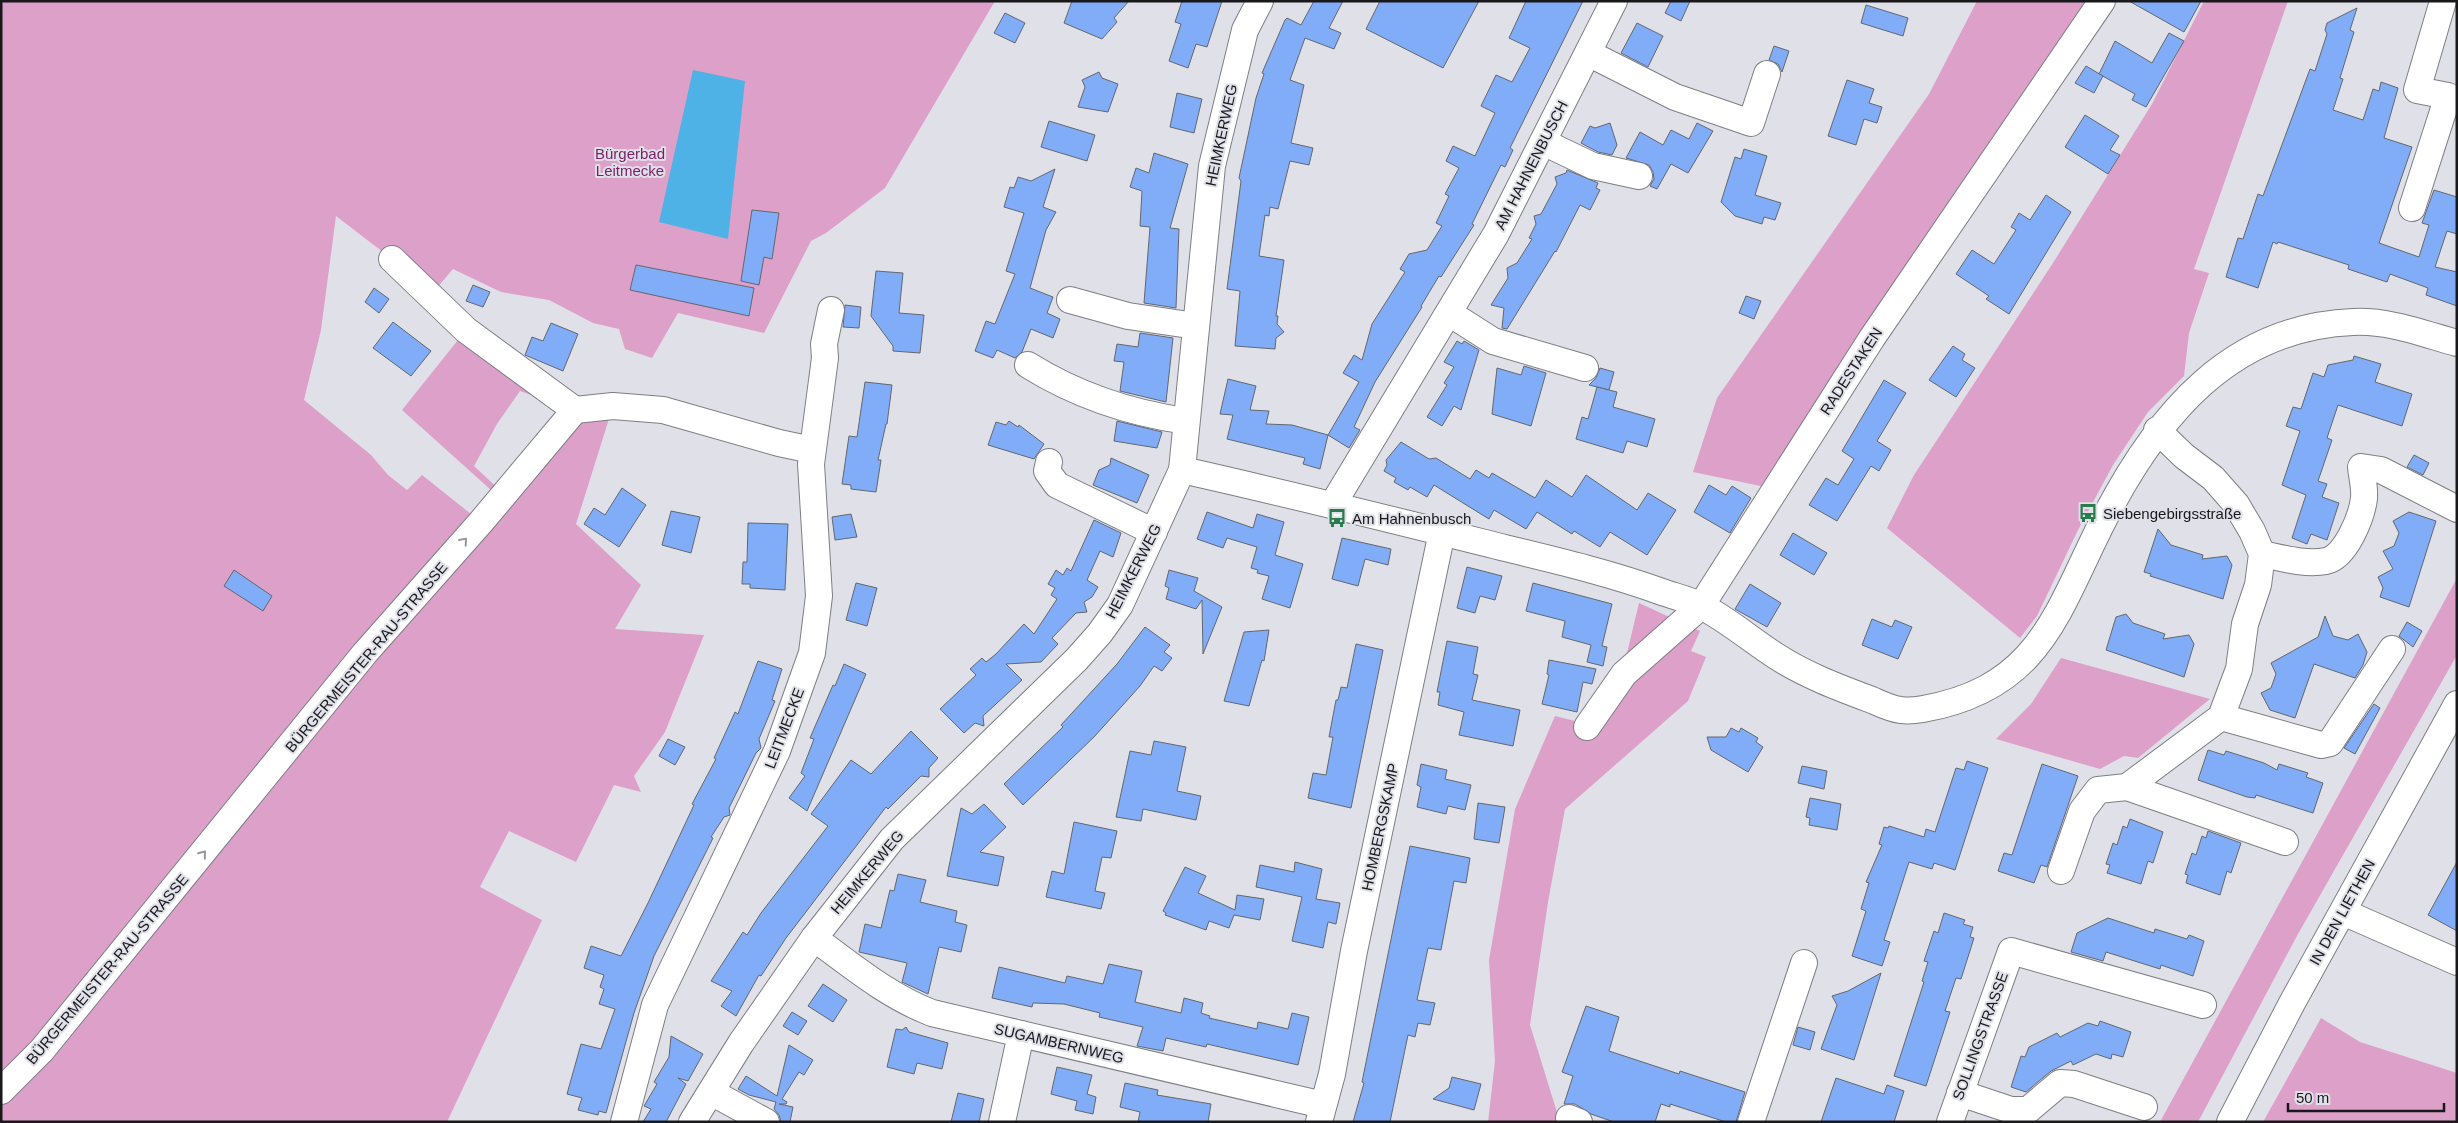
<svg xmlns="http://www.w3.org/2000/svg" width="2458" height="1123" font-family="Arial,sans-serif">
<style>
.green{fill:#dda0c9;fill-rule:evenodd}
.water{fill:#4eb2e6}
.building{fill:#81adf8;stroke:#62676f}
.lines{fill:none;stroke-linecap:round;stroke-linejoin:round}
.minor-casing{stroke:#7e7e87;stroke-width:28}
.minor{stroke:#fff;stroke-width:26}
.oneway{stroke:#989899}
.labels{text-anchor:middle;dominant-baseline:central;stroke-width:4;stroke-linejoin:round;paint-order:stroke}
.street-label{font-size:15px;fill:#19191c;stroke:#e0e0e9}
.park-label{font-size:15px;fill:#7b1e65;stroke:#e0e0e9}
.poi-label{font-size:15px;fill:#19191c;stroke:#e0e0e9;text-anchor:start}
</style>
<rect width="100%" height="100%" fill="#e0e0e9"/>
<g class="green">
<path d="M1,1H995L885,188L826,233L811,241L764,333L678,313L652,358L625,349L619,329L593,323L549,300L501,292L453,269L430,296L392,259L336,216L321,330L304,400L371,455L388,475L407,490L422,475L481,522L501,499L402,410L466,330L575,410L613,406L576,524L641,585L615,629L704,635L665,732L634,776L641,792L614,785L576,862L509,831L480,887L542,920L447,1122H1ZM520,391L574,410L505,495L474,466L497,424Z"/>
<polygon points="1977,1 2102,1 1775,489 1693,472 1717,398 1929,94"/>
<polygon points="2204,1 2288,1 2194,269 2209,273 2189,333 2184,376 2148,412 2113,465 2078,530 2037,616 2020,638 1887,528 1914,475 2053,263 2152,104"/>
<polygon points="2457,578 2457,655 2298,934 2198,1122 2160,1122"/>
<polygon points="1639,603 1700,631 1691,651 1706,657 1688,701 1565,809 1548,902 1530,1025 1560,1122 1488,1122 1495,1061 1489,960 1515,809 1555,716 1575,721 1627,653"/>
<polygon points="2061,658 2210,699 2138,758 2124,756 2100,769 1996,739 2031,704"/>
<polygon points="2321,1018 2360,1042 2457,1073 2457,1122 2263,1122"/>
</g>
<polygon class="water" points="693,70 745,81 728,239 659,222"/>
<g class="building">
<polygon points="1072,1 1129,1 1114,18 1117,22 1102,39 1064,23"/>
<polygon points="1182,1 1222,1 1207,47 1196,44 1188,68 1169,61 1181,24 1175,22"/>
<polygon points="1314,1 1343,1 1329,28 1341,33 1334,49 1305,38 1290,80 1304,85 1291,143 1313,148 1309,165 1290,161 1278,209 1270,207 1269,216 1265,215 1259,256 1284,260 1276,316 1278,316 1277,324 1284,332 1276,338 1275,349 1235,346 1240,291 1227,289 1241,181 1239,178 1256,98 1264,74 1262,73 1285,20 1287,18 1301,25"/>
<polygon points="1380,1 1479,1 1443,68 1366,29"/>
<polygon points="1526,1 1583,1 1510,148 1513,150 1505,167 1501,165 1472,224 1474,225 1441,277 1439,276 1421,306 1422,307 1375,382 1354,427 1360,430 1349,448 1328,435 1320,469 1303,464 1305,458 1227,439 1233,415 1220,414 1228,379 1256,386 1250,410 1269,411 1266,424 1292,425 1328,435 1359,382 1343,373 1354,355 1362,360 1372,324 1405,272 1400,269 1409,254 1427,250 1442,226 1436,223 1449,196 1445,194 1459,168 1446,161 1453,146 1475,156 1495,113 1481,106 1496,75 1512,82 1530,48 1509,38"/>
<polygon points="1671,1 1690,1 1681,21 1665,13"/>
<polygon points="2129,1 2201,1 2184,32"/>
<polygon points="1866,5 1908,18 1903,36 1861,23"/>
<polygon points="2357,8 2350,30 2354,32 2340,78 2343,79 2333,110 2363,120 2373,89 2379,91 2381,82 2398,88 2384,138 2412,147 2379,243 2419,257 2429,225 2422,223 2434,190 2457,197 2457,234 2447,231 2435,267 2457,272 2457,306 2426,295 2428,288 2390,274 2387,282 2348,269 2349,265 2278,242 2277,244 2273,242 2258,288 2226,277 2238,238 2243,239 2258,194 2263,196 2310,69 2315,71 2327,34 2325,30 2327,23"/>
<polygon points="1005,13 1025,23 1015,43 994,33"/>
<polygon points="1637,23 1663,36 1648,67 1621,53"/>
<polygon points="2169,33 2184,41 2146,107 2132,100 2135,94 2099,74 2115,41 2152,63"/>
<polygon points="1774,46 1789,51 1782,72 1778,64 1769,60"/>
<polygon points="2086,66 2103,76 2094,93 2075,83"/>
<polygon points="1099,72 1102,78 1118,84 1108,112 1078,107 1085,87 1082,80"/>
<polygon points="1847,80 1874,89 1869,103 1882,107 1877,123 1864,119 1856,145 1828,136"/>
<polygon points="1177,93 1202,99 1194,133 1170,127"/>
<polygon points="2085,115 2119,136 2110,150 2120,155 2108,174 2065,147"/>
<polygon points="1049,121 1095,135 1087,161 1041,147"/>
<polygon points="1610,123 1617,145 1612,155 1598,152 1581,143 1590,126 1595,128"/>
<polygon points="1697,123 1713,131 1688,173 1671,164 1657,189 1650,186 1654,179 1653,172 1649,165 1626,158 1640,132 1663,145 1671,130 1689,139"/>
<polygon points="1744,149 1767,156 1755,195 1781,203 1775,220 1764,217 1762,224 1735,216 1721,202 1735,157 1741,159"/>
<polygon points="1154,153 1188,164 1170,228 1179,229 1176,308 1144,303 1150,227 1140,226 1142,191 1130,187 1136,168 1149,173"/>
<polygon points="1055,169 1043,207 1056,212 1046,230 1030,288 1053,297 1047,313 1060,319 1053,338 1031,329 1022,352 1015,358 997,350 993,358 975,351 986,321 995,324 1015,274 1006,271 1024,213 1004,207 1010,187 1014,188 1018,177 1031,181"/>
<polygon points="1567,170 1598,183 1596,188 1600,190 1590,210 1580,205 1556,252 1555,251 1507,329 1502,328 1504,308 1491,305 1508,278 1507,268 1517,263 1532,239 1529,238 1536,224 1534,216 1541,214 1557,184 1555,177 1566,173"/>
<polygon points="2046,195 2071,212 2009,314 1986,299 1989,296 1956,274 1972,250 1994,264 2016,230 2011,227 2019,213 2030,220"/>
<polygon points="752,210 779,213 772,259 764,257 759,285 741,281"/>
<polygon points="636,265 754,288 749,316 630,290"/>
<polygon points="876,271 903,273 899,313 924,315 920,353 893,351 893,346 871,316"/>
<polygon points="473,285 490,292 483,307 466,301"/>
<polygon points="374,288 389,299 379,313 365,302"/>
<polygon points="1746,296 1761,301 1754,319 1739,313"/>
<polygon points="845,305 861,307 859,328 843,327"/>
<polygon points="393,322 431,351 411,376 373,348"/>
<polygon points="551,323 578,334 563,371 525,355 532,337 543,341"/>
<polygon points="1140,333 1173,338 1166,402 1120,391 1124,362 1114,361 1117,344 1138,347"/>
<polygon points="1457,341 1462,344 1464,341 1479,350 1461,410 1454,406 1442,426 1427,417 1447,385 1444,383 1454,367 1444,362"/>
<polygon points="1953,346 1965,354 1962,360 1975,368 1956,397 1929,380"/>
<polygon points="2354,356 2381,364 2375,382 2412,394 2402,426 2338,405 2327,438 2332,440 2318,481 2327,484 2322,497 2339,503 2327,540 2311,534 2307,544 2292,538 2306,495 2282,485 2300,431 2286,426 2293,407 2301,409 2313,373 2324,377 2328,365 2353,360"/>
<polygon points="1524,366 1546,373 1531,426 1492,414 1497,368 1521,375"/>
<polygon points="1600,368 1614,372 1609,390 1589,385 1596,378"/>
<polygon points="1884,380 1906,393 1877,441 1891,450 1879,471 1871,466 1837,521 1809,505 1826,478 1838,485 1854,459 1842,451"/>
<polygon points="865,382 892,385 887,424 886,424 878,460 881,460 876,492 851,489 851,485 842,484 849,436 857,437"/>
<polygon points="1597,387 1617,392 1613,407 1655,419 1647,447 1627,441 1623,453 1576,439 1582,417 1588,419"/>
<polygon points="1009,421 1018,427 1019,425 1044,444 1034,459 988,445 996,422 1006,425"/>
<polygon points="1117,421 1162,432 1157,448 1114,441"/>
<polygon points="1401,442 1429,459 1436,458 1470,479 1476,470 1489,478 1492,473 1535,498 1546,480 1572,497 1586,475 1637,510 1648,493 1676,510 1647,555 1610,532 1600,547 1574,531 1572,534 1537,512 1526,529 1494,510 1489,519 1434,485 1427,497 1410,487 1408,490 1394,482 1396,478 1384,471 1387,465 1386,460"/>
<polygon points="2414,455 2429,463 2423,475 2407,467"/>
<polygon points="1111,458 1149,475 1137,503 1093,485 1099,470 1110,465"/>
<polygon points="1709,485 1726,495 1732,486 1751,498 1730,533 1694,512"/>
<polygon points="622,488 646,505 619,547 584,524 594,508 605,515"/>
<polygon points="671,511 700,517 691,553 662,545"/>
<polygon points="1207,512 1253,528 1257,514 1284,522 1275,555 1303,564 1290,608 1262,599 1269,576 1257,573 1258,570 1251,568 1257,547 1227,538 1223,548 1197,539"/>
<polygon points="2409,512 2436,521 2409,607 2380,597 2383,588 2378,577 2393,569 2383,551 2394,546 2399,533 2393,521"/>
<polygon points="851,514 857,537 835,540 832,517"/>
<polygon points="1094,520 1121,533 1113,557 1100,551 1087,580 1098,587 1092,597 1084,602 1087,612 1076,613 1052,638 1058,644 1041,662 1006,664 1022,680 983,716 984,726 975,723 964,733 940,709 976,675 970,669 982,658 986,662 996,654 1024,624 1034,634 1057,599 1051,595 1055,588 1048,584 1056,570 1063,575 1067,568 1071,571"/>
<polygon points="748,523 788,524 785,590 750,588 750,584 742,584 743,562 747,562"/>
<polygon points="2158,529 2171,545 2203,555 2202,559 2227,556 2232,565 2223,599 2150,576 2151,574 2144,572"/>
<polygon points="1793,533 1827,553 1814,575 1780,555"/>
<polygon points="1342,538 1391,549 1388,565 1365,559 1358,586 1332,579"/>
<polygon points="1467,567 1502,576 1495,600 1480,596 1475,613 1457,608"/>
<polygon points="234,570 272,596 263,611 224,586"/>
<polygon points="1169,570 1198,578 1194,591 1222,607 1203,654 1202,600 1196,609 1166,599 1169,588 1165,586"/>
<polygon points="856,583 877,588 867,626 846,620"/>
<polygon points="1533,583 1612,604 1602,646 1607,647 1603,666 1587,662 1591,645 1562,637 1565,621 1526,611"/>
<polygon points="1750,584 1781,603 1767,627 1735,609"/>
<polygon points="2126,614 2133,623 2165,634 2163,639 2189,635 2194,644 2184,677 2106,650 2116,617"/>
<polygon points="2325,616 2333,636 2348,640 2358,634 2367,652 2363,665 2355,678 2314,664 2295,718 2270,710 2261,693 2271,688 2276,674 2271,663 2318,637"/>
<polygon points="1872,619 1892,627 1895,620 1912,627 1898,659 1862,645"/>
<polygon points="2407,622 2422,631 2413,647 2399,636"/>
<polygon points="1145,627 1170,645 1164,652 1172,658 1162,671 1154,666 1140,686 1094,737 1023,805 1004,784 1063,727 1061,725 1117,664"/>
<polygon points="1269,630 1264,661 1262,660 1249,706 1224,701 1244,632"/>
<polygon points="1447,641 1478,647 1473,674 1478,675 1472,700 1520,710 1513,746 1459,735 1464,712 1438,705 1440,692 1437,692"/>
<polygon points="1356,644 1383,650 1351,808 1308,798 1313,773 1326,775 1333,737 1329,737 1336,700 1338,700 1341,687 1347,688"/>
<polygon points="1549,660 1596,669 1592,684 1583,682 1577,712 1542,704 1549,675 1547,674"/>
<polygon points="758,661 782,669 772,700 775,701 759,739 761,748 756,753 729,808 730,815 724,817 711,837 713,838 654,956 634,1013 606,1113 599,1111 598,1115 578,1110 582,1098 567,1094 581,1044 601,1049 615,1009 599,1004 604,989 600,987 604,975 584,968 591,946 621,956 648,903 694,805 692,804 716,759 714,758 735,712 738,714"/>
<polygon points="844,664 866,674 807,811 789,798 805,776 801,773 814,739 810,738 833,685 835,686"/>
<polygon points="2374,704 2380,708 2355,754 2344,748"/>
<polygon points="1731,728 1739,732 1741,728 1758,738 1756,742 1763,747 1748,772 1711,750 1707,737 1726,737"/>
<polygon points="911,731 938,758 929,768 929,777 921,776 888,809 886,807 786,938 761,976 759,975 736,1016 721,1006 732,991 711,981 743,932 747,935 761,913 828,826 811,814 851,760 871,774"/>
<polygon points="668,739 685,747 675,765 659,756"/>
<polygon points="1154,741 1186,747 1177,791 1201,796 1196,820 1143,809 1141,821 1116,817 1130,751 1151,755"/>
<polygon points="2208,750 2224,755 2226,751 2264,763 2277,770 2279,764 2308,773 2306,777 2323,783 2313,813 2256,795 2255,798 2247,797 2198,780"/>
<polygon points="1967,761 1988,768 1955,870 1934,863 1932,869 1909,862 1884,940 1890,942 1882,966 1852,956 1866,911 1861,909 1869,883 1866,882 1882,845 1879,844 1884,827 1888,828 1889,826 1924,837 1926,829 1935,832 1956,768 1964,770"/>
<polygon points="1421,764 1447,770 1445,779 1471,785 1465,810 1448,806 1446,814 1417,807 1421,787 1417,785"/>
<polygon points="2042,764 2078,776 2047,867 2041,865 2034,883 1998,871 2004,853 2012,855"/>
<polygon points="1802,766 1827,771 1824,789 1798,783"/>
<polygon points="1810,798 1841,804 1837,830 1809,825 1810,818 1806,817"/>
<polygon points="1478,803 1505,807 1499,843 1474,839"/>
<polygon points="984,804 1006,827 980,852 1004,857 998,886 947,876 961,808 972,814"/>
<polygon points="2130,819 2163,832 2153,863 2148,861 2141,884 2107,873 2110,865 2106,864 2113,843 2117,845 2123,826 2127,828"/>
<polygon points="1074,822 1117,831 1111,858 1102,857 1095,891 1105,893 1101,909 1046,897 1052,871 1064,874"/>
<polygon points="2208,831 2241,843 2231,873 2227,871 2220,895 2186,883 2188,875 2185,874 2192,853 2196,855 2202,836 2206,838"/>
<polygon points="1410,846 1470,858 1466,883 1454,881 1441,950 1428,948 1417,1000 1435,1003 1430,1025 1418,1023 1415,1037 1408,1035 1390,1122 1353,1122 1364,1083 1362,1082"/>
<polygon points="1295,862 1322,869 1316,899 1340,903 1336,924 1328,922 1323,948 1292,941 1302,897 1256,887 1260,865 1294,872"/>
<polygon points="2457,862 2457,931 2428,915"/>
<polygon points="1185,867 1206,876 1198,893 1235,910 1237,895 1264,899 1260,920 1234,915 1229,928 1209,921 1206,930 1165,915 1166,913 1163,911"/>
<polygon points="898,874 926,880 920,902 957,911 955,922 967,925 961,952 939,947 928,994 902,982 907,963 859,952 865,924 881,928 890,890 894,891"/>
<polygon points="1944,913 1965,920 1963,924 1973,927 1970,937 1974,938 1961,979 1956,978 1945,1011 1950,1012 1926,1086 1894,1076 1924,982 1922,981 1928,962 1924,961 1934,931 1938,933"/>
<polygon points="2108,918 2154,933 2155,929 2187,939 2189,935 2204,941 2193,976 2161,965 2160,969 2106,952 2103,961 2071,952 2077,933"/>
<polygon points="1109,964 1142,971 1135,1002 1181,1013 1184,998 1203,1003 1201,1013 1210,1016 1209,1018 1257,1029 1258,1022 1288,1029 1292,1013 1309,1017 1298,1065 1207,1044 1206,1047 1166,1038 1163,1051 1137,1046 1143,1027 1099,1017 1100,1013 1064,1004 1033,1003 1032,1007 992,998 999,967 1065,983 1067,976 1103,984"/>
<polygon points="1881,973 1854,1060 1821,1049 1837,1005 1832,996 1848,991"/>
<polygon points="823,984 847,1000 833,1022 808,1006"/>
<polygon points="1586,1006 1619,1017 1609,1051 1679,1074 1680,1071 1745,1092 1736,1122 1726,1122 1670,1104 1670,1107 1661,1104 1655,1122 1614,1122 1591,1114 1575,1104 1564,1104 1573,1076 1562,1072"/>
<polygon points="792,1012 807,1021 798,1035 783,1026"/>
<polygon points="2100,1021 2131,1032 2123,1057 2112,1054 2111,1059 2096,1054 2073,1065 2071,1061 2051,1071 2026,1092 2011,1087 2021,1056 2025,1057 2029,1047 2057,1033 2060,1037 2088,1023 2098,1026"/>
<polygon points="906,1027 909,1032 948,1043 942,1069 917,1063 914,1074 887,1067 896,1029 902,1030"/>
<polygon points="1798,1027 1815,1032 1810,1050 1793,1045"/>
<polygon points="671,1036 703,1054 688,1081 678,1078 686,1084 666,1122 643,1122 651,1109 644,1106 657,1084 654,1082 669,1057"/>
<polygon points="789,1045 813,1060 804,1075 799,1072 782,1099 787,1102 786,1104 779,1104 793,1107 790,1122 781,1122 779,1115 774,1109 776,1102 749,1095 738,1089 746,1076 777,1096"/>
<polygon points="1057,1067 1092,1075 1087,1094 1096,1097 1093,1114 1075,1110 1077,1101 1051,1094"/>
<polygon points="1452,1077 1481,1084 1474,1110 1433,1099 1449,1088"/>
<polygon points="1836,1078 1884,1094 1887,1085 1904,1091 1894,1122 1821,1122"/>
<polygon points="1125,1083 1158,1090 1157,1095 1211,1104 1208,1122 1138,1122 1140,1112 1120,1107"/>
<polygon points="958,1093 984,1099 979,1122 951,1122"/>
</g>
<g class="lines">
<g class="minor-casing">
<g id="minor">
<polyline points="1588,53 1675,97 1751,123 1767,74"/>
<polyline points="1543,142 1593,166 1639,176"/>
<polyline points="2412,208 2448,96 2417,90 2443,1"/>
<polyline points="392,259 466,330 575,410"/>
<polyline points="1070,300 1128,316 1196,326"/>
<polyline points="1449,313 1493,341 1585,368"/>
<path d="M1028,365C1076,395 1130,413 1186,421"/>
<polyline points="1049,462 1047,471 1057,485 1154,532"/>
<path d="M1182,470C1290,494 1397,521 1505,548C1559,561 1613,574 1665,593C1677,597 1690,600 1701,606C1727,619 1751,640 1776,656C1805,675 1840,688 1872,700C1881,704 1891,709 1901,710C1908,711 1917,710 1923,709C2042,688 2057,610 2105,517C2158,415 2230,327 2353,322C2388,320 2424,334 2457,343"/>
<polyline points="1333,504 1496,234 1614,1"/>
<path d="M2262,554C2282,558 2305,565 2326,561C2346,557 2362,516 2364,498C2365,488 2362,477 2361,467L2381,470L2457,509"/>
<polyline points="2221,717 2321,745 2330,743 2392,649"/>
<polyline points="1587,727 1624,674 1701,606 1872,338 2102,1"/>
<polyline points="2127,787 2285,842"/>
<polyline points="2061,871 2082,811 2098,790 2127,787 2221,717 2239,669 2245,624 2258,585 2262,554 2252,531 2236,504 2213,478 2184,456 2157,430"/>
<polyline points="2343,912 2457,962"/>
<path d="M814,938C852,966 888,996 932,1013L1323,1105"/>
<polyline points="1,1091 42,1050 365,653 481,522 575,410 613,406 663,410 779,443 812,450"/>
<polyline points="711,1092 766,1122"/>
<polyline points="1960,1093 2011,1110 2028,1110 2060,1083 2074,1084 2144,1107"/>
<polyline points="1569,1118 1579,1122"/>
<polyline points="624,1122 655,1005 777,751 812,653 819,596 811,464 825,358 824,344 831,310"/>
<polyline points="692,1122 741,1043 814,938 892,839 1077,659 1100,633 1120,605 1182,470 1212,166 1245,30 1260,1"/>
<polyline points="1002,1122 1021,1034"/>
<polyline points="1319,1122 1332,1074 1354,951 1442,532"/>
<polyline points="1751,1122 1804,963"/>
<polyline points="1950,1122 2011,951 2203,1005"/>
<polyline points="2230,1122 2292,1003 2457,704"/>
</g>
</g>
<use href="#minor" class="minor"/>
</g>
<defs><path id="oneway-chevron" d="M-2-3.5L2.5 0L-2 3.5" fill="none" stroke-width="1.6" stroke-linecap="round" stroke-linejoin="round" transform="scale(1.25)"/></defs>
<g class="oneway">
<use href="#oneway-chevron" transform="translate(464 541) rotate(-49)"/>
<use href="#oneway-chevron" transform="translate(203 854) rotate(-51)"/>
</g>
<defs>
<g id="bus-bare" transform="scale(1.5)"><path d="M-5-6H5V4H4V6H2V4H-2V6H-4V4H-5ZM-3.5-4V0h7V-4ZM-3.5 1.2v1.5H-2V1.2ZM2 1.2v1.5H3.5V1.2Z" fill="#287c4e" stroke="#e0e0e9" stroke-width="2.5" paint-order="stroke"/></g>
</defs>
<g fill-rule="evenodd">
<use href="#bus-bare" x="2088" y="513"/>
<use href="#bus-bare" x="1337" y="518"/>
</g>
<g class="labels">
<g class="street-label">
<text transform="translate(1221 135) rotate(-78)">HEIMKERWEG</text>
<text transform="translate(1531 165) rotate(-63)">AM HAHNENBUSCH</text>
<text transform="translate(1851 371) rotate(-57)">RADESTAKEN</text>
<text transform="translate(1133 571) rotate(-63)">HEIMKERWEG</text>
<text transform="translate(366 657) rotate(-50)">BÜRGERMEISTER-RAU-STRASSE</text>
<text transform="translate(784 728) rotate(-69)">LEITMECKE</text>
<text transform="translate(1380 827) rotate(-78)">HOMBERGSKAMP</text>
<text transform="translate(867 872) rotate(-50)">HEIMKERWEG</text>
<text transform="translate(2342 912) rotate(-61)">IN DEN LIETHEN</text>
<text transform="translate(107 969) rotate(-50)">BÜRGERMEISTER-RAU-STRASSE</text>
<text transform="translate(1980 1036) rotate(-70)">SOLLINGSTRASSE</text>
<text transform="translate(1059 1043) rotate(13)">SUGAMBERNWEG</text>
</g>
<g class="park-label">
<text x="630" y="153">Bürgerbad<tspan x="630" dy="17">Leitmecke</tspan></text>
</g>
<g class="poi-label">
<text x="2103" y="513">Siebengebirgsstraße</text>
<text x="1352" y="518">Am Hahnenbusch</text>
</g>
</g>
<rect width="2458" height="1123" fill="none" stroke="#19191c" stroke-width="5"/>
<path d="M2288 1103v8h156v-8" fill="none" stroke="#19191c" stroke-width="2.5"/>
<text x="2296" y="1103" font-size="15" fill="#19191c" stroke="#e0e0e9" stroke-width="4" paint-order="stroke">50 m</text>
</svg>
